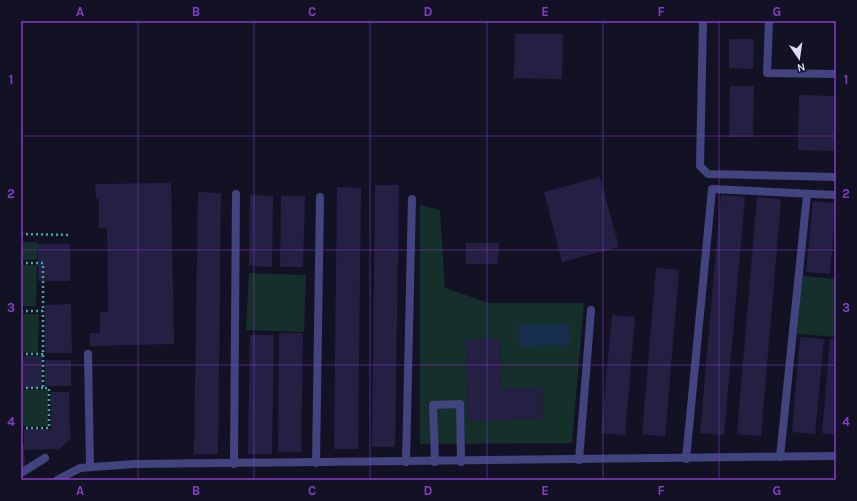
<svg xmlns="http://www.w3.org/2000/svg" width="857" height="501" font-family="Karla,sans-serif">
<style>
.green{fill:#152f2b;fill-rule:evenodd}
.water{fill:#162e4b}
.building{fill:#242044}
.lines{fill:none;stroke-linecap:round;stroke-linejoin:round}
.path{stroke:#3cad9c;stroke-width:2.5;stroke-dasharray:2 3;stroke-linecap:butt}
.lane{stroke:#42447f;stroke-width:8}
.street{stroke:#42447f;stroke-width:8}
.grid{fill:none;stroke:#853dc5;stroke-width:1;stroke-opacity:0.55}
.neatline{fill:none;stroke:#853dc5;stroke-width:1.5}
.grid-label{font-size:13px;text-anchor:middle;font-weight:bold;fill:#853dc5}
</style>
<rect width="100%" height="100%" fill="#131225"/>
<g class="green">
<path d="M420,205L440,210L445,288L489,303H584L572,443L420,444ZM500,339L502,389L542,388L543,419L468,421L466,340Z"/>
<polygon points="21,242 38,242 37,260 21,260"/>
<polygon points="21,265 37,265 36,306 21,306"/>
<polygon points="249,273 306,275 304,332 246,330"/>
<polygon points="802,276 836,279 836,337 797,334"/>
<polygon points="22,314 39,314 38,353 21,352"/>
<rect x="21" y="390" width="27" height="36"/>
</g>
<polygon class="water" points="569,323 570,345 519,347 518,325"/>
<g class="building">
<polygon points="515,34 563,34 562,79 514,78"/>
<polygon points="729,39 754,39 753,69 729,68"/>
<polygon points="730,86 754,86 753,137 729,137"/>
<polygon points="799,95 836,96 836,151 798,150"/>
<polygon points="600,177 619,247 562,262 544,192"/>
<polygon points="171,183 174,344 90,346 90,333 100,333 100,312 108,312 107,228 99,228 99,199 96,199 95,184"/>
<polygon points="375,185 399,185 395,447 372,447"/>
<polygon points="337,187 361,188 358,449 334,449"/>
<polygon points="198,192 221,193 218,454 194,454"/>
<polygon points="250,195 273,196 272,267 249,266"/>
<polygon points="721,195 745,197 724,435 700,433"/>
<polygon points="281,196 305,196 303,267 280,267"/>
<polygon points="757,197 781,199 761,436 737,434"/>
<polygon points="813,201 836,203 830,274 806,272"/>
<polygon points="466,243 499,243 498,264 466,264"/>
<rect x="38" y="244" width="32" height="37"/>
<polygon points="656,268 679,270 665,437 642,434"/>
<polygon points="71,304 72,353 45,353 45,305"/>
<polygon points="612,315 635,317 625,435 601,433"/>
<polygon points="279,333 303,333 301,452 278,452"/>
<polygon points="250,335 274,335 272,454 248,454"/>
<polygon points="800,337 824,339 815,434 792,432"/>
<polygon points="500,339 502,389 542,388 543,419 468,421 466,340"/>
<polygon points="830,339 836,339 836,435 822,433"/>
<rect x="21" y="356" width="21" height="32"/>
<rect x="45" y="360" width="26" height="26"/>
<polygon points="51,392 69,392 70,439 59,449 24,450 25,466 21,466 21,444 24,444 24,429 51,429"/>
</g>
<g class="lines">
<g class="path">
<polyline points="21,234 70,235"/>
<polyline points="21,263 43,263 43,311 21,311"/>
<polyline points="21,354 43,354"/>
<polyline points="21,388 43,388"/>
<polyline points="21,428 49,428 49,388 43,388 43,311"/>
</g>
<g class="lane">
<polyline points="769,21 767,73 836,74"/>
<polyline points="88,354 90,467"/>
<polyline points="435,462 433,405 460,404 461,462"/>
<polyline points="21,473 45,458"/>
</g>
<g class="street">
<polyline points="703,21 700,166 708,174 836,177"/>
<polyline points="780,457 807,195"/>
<polyline points="686,459 712,189 836,195"/>
<polyline points="579,460 591,310"/>
<polyline points="406,462 412,199"/>
<polyline points="316,463 320,197"/>
<polyline points="234,464 236,194"/>
<polyline points="57,480 80,468 134,464 836,456"/>
</g>
</g>
<path class="grid" d="M138,21V480M254,21V480M370,21V480M487,21V480M603,21V480M719,21V480M21,136H836M21,250H836M21,365H836"/>
<rect width="857" height="501" fill="none" stroke="#131225" stroke-width="44"/>
<g transform="translate(799 58) rotate(167)" stroke="#131225" stroke-width="3" paint-order="stroke">
<path d="M0-3L7 15L0 10L-7 15Z" fill="#dbdafb"/>
<text y="-6" font-size="11" font-weight="bold" text-anchor="middle" fill="#dbdafb">N</text>
</g>
<rect x="22" y="22" width="813" height="457" class="neatline"/>
<g class="grid-label">
<text x="80" y="16">A</text>
<text x="196" y="16">B</text>
<text x="312" y="16">C</text>
<text x="428" y="16">D</text>
<text x="545" y="16">E</text>
<text x="661" y="16">F</text>
<text x="777" y="16">G</text>
<text x="11" y="84">1</text>
<text x="846" y="84">1</text>
<text x="11" y="198">2</text>
<text x="846" y="198">2</text>
<text x="11" y="312">3</text>
<text x="846" y="312">3</text>
<text x="11" y="426">4</text>
<text x="846" y="426">4</text>
<text x="80" y="495">A</text>
<text x="196" y="495">B</text>
<text x="312" y="495">C</text>
<text x="428" y="495">D</text>
<text x="545" y="495">E</text>
<text x="661" y="495">F</text>
<text x="777" y="495">G</text>
</g>
</svg>
